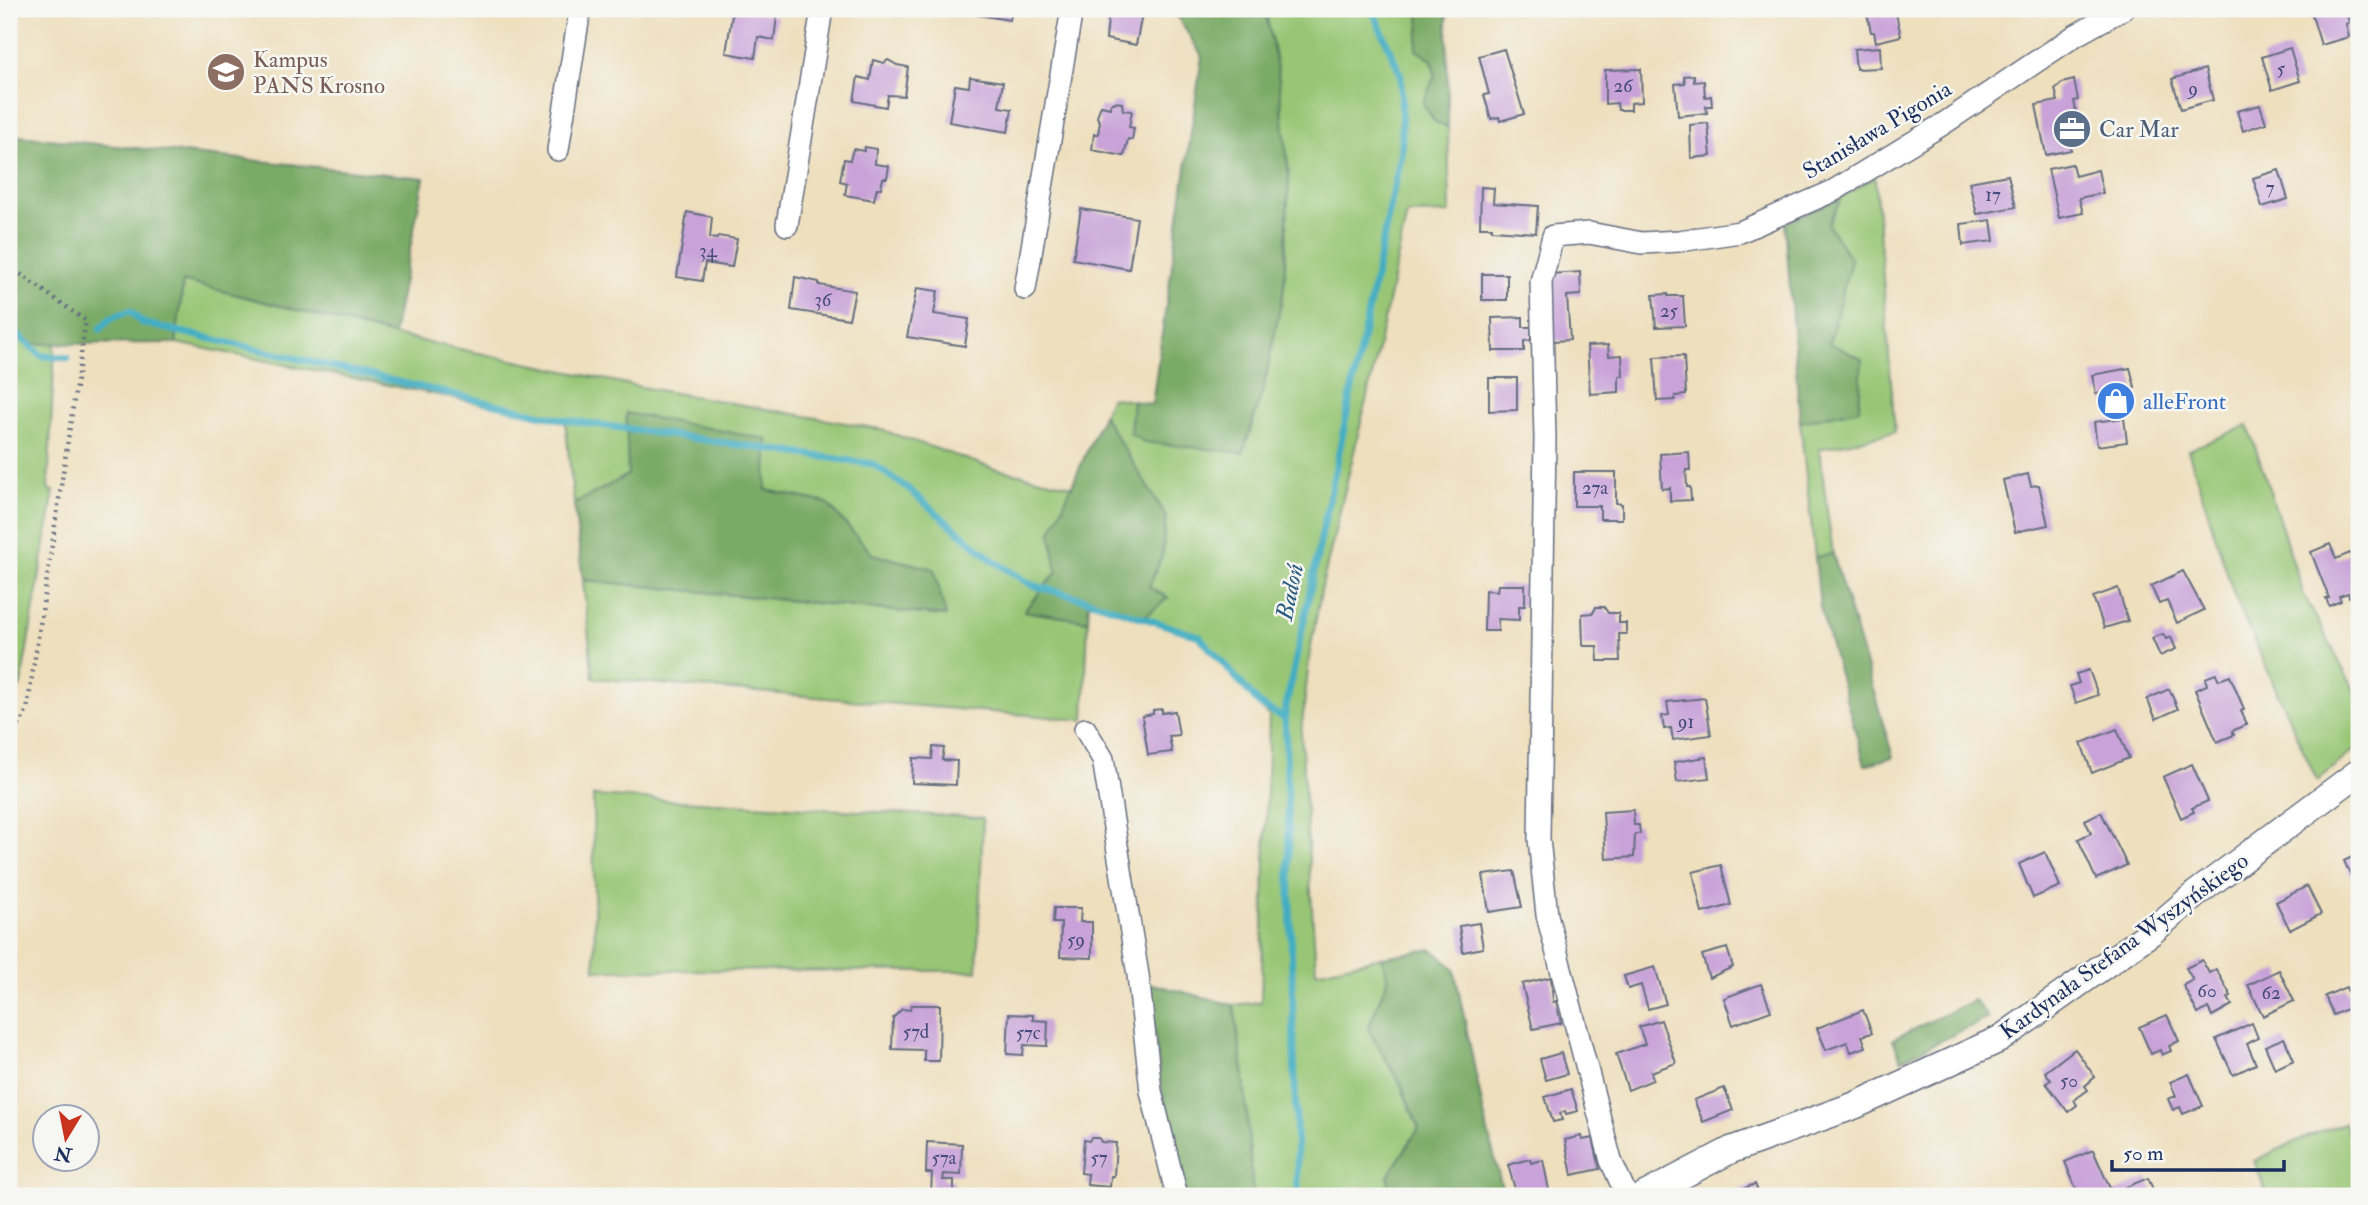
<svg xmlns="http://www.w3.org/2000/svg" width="2368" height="1205" font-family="'IM FELL Double Pica',serif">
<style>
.green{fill:#98c675;stroke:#5a7a6a;stroke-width:2}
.forest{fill:#7aab66;stroke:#4a6d62;stroke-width:2}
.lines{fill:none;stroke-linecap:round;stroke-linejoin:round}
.stream{stroke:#43adc2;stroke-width:7}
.building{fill:#c8a2d8}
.minor-casing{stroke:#656d7f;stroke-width:24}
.tertiary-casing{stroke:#656d7f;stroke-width:29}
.path{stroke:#656d7f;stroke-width:4.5;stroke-dasharray:2 5;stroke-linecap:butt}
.minor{stroke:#fff;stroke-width:21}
.tertiary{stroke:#fff;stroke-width:26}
.labels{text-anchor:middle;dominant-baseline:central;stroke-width:5;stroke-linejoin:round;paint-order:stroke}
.number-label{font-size:19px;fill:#464c7c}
.education-label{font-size:23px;fill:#785e54;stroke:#f6f6f2;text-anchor:start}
.service-label{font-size:23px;fill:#4e5e75;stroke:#f6f6f2;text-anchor:start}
.street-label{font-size:23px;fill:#1b2f5e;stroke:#f6f6f2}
.shop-label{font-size:23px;fill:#366cbe;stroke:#f6f6f2;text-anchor:start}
.water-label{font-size:24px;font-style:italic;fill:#295b81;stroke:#f6f6f2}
</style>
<rect width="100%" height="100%" fill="#f6f6f2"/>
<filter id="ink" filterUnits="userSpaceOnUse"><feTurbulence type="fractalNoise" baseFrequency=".0143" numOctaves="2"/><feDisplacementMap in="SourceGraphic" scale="14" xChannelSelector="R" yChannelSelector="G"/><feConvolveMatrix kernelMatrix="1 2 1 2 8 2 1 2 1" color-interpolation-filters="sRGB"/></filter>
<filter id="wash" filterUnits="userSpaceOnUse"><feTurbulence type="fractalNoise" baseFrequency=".00686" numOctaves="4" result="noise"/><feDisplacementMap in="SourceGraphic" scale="28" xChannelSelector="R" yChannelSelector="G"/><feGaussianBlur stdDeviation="1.57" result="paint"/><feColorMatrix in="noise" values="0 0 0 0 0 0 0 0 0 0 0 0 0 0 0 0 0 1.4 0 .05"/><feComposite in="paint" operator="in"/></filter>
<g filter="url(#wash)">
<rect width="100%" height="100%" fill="#eedfbd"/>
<g class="green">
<polygon points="1265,9 1418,9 1420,25 1416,50 1432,60 1435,75 1423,104 1435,121 1448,127 1450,213 1407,214 1373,372 1322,586 1310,652 1301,733 1316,972 1382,957 1388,978 1368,1029 1400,1083 1419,1129 1388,1176 1390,1196 1253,1196 1244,1078 1234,1005 1261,1002 1269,716 1199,636 1143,618 1168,598 1149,587 1162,556 1166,516 1103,415 1111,397 1133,401 1130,433 1243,453 1264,386 1284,288 1289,176 1278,73"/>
<polygon points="1875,177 1895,432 1819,449 1833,554 1815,557 1800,422 1859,409 1829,343 1851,260 1828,224 1842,197"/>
<polygon points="183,281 393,335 641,387 879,429 992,468 1072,486 1051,533 1057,572 1025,611 1088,621 1084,720 593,678 583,580 945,616 934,569 872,554 827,503 766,490 626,413 629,475 574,504 565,420 176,343"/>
<polygon points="9,336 28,344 55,344 48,489 54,491 21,684 9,706"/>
<polygon points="2248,425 2304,595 2359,699 2359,746 2317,781 2234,595 2188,450"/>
<polygon points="593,796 983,818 977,971 595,970"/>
<polygon points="2344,1123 2359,1152 2359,1196 2268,1196 2254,1161 2299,1140"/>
</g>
<g class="forest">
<polygon points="1173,9 1265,9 1278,73 1289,176 1284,288 1264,386 1243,453 1144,442 1130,433 1133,401 1152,404 1202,56"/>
<polygon points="1418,9 1447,9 1448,127 1435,122 1423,104 1435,75 1432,60 1416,50 1420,25"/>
<polygon points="9,135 424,178 393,335 183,281 176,343 28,344 9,336"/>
<polygon points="1842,197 1828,224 1851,260 1829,343 1862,359 1859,409 1800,422 1785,223"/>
<polygon points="626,413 767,439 766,490 827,503 872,554 934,569 946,616 583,580 574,504 628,475"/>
<polygon points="1103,415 1166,516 1162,556 1149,587 1168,598 1143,618 1089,600 1088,621 1024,611 1057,572 1051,533"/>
<polygon points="1833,554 1893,757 1865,765 1820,607 1815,557"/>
<polygon points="1432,949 1454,968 1486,1124 1504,1196 1390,1196 1388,1176 1419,1128 1400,1083 1368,1029 1388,978 1382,957"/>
<polygon points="1148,983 1234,1005 1244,1078 1253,1196 1185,1196 1162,1092"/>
<polygon points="1974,1000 1988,1018 1901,1060 1893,1039"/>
</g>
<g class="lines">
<g class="stream">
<polyline points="9,327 42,356 68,358"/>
<polyline points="100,329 112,317 130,311 142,323 565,420 873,464 907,488 995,562 1032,585 1088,600 1199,636 1261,706 1285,718"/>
<polyline points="1298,1196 1285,711 1402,149 1401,75 1372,9"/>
</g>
</g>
<g id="blocks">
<g class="building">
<polygon points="733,9 777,16 774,40 758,37 755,58 726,53"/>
<polygon points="966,9 1012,9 1010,20 965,13"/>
<polygon points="1109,9 1143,9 1136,45 1106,39"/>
<polygon points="1866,9 1895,9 1901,36 1876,42 1874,32 1871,32"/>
<polygon points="2310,9 2345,9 2349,22 2346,24 2349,37 2321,45"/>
<polygon points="1880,47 1881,68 1856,69 1854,49"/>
<polygon points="2290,48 2300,81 2272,90 2262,57"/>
<polygon points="1504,49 1524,114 1500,121 1499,117 1491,119 1484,95 1489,94 1479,56"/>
<polygon points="873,60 884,63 888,60 897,65 908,67 904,96 888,95 886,107 854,101 858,77 870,80"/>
<polygon points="1641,69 1642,102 1631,103 1631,110 1618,110 1617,103 1605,104 1605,70"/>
<polygon points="2205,69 2213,100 2181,109 2172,79"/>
<polygon points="1694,75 1694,82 1704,81 1705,97 1711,96 1712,106 1706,106 1707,113 1678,116 1675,84 1685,83 1684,76"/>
<polygon points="970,77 1003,82 999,107 1012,109 1008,132 949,122 955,85 969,87"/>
<polygon points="2074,80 2078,100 2074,101 2080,133 2068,135 2071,150 2046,155 2036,105 2058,101 2055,89 2062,83"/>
<polygon points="1115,102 1122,103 1123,110 1132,111 1129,127 1134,128 1132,140 1128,139 1124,156 1092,150 1094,134 1098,134 1100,122 1097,117 1099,110 1101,106 1110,108 1111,104"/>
<polygon points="2260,105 2266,123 2243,131 2237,111"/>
<polygon points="1708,123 1711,156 1691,158 1690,125"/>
<polygon points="865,147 876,149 875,164 889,166 887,178 883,178 881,188 877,188 874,200 845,195 847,183 840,181 844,159 850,160 853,149 864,151"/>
<polygon points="2072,164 2075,176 2098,170 2103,193 2079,198 2083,213 2059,218 2048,169"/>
<polygon points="2279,170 2288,199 2262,207 2253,178"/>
<polygon points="2008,175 2016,207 1977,214 1969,182"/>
<polygon points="1481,187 1494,188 1493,203 1538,206 1536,233 1492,230 1492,227 1480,227"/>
<polygon points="1081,209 1137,218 1129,269 1073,259"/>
<polygon points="687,212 712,217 710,238 717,239 718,236 737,239 732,267 705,263 702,281 677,277"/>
<polygon points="1991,220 1994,241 1963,245 1961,224"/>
<polygon points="1580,272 1581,295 1567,296 1570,340 1553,341 1550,274"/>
<rect x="1482" y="274" width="25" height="26"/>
<polygon points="795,277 819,282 819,285 855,291 849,319 791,310"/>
<polygon points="917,288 938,291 934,314 969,319 965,346 907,337"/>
<polygon points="1668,294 1668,296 1683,296 1685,326 1656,327 1653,295"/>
<polygon points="1523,317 1523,327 1531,327 1531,340 1524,341 1524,351 1493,351 1492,318"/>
<polygon points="1608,345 1609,356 1622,355 1623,376 1619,376 1619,392 1590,394 1587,346"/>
<polygon points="1684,356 1686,395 1675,396 1675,400 1657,401 1654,357"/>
<polygon points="2130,368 2135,387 2130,388 2133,404 2106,410 2103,392 2096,394 2092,375"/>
<polygon points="1489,378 1517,378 1517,410 1489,411"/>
<polygon points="2124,418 2127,442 2097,446 2094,422"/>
<polygon points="1689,452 1690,470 1686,470 1687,487 1690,487 1691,500 1670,501 1670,488 1662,489 1660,454"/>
<polygon points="1574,472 1616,472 1616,503 1622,504 1622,519 1600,519 1600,506 1574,506"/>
<polygon points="2028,474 2031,486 2039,485 2048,525 2015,532 2003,480"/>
<polygon points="2330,544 2336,559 2350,553 2359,578 2359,593 2349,597 2348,593 2339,596 2341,601 2329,606 2326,598 2329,598 2311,552"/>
<polygon points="2183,571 2204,610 2177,623 2167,601 2159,604 2151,586"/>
<polygon points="1498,585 1525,585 1525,606 1519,606 1519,620 1498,619 1498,631 1484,631 1485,590 1497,591"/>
<polygon points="2118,588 2128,621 2104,628 2093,597"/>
<polygon points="1596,607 1604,607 1608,613 1619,613 1619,623 1626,623 1626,634 1619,634 1620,661 1598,661 1597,646 1583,646 1582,614 1593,613"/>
<polygon points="2163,634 2166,639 2171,637 2176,649 2160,656 2152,638"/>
<polygon points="2089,670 2098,695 2076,703 2070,686 2079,683 2076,674"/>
<polygon points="2216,674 2219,680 2230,676 2244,709 2241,711 2247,724 2232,731 2234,735 2217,742 2195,690 2207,685 2205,678"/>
<polygon points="2169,689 2178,709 2156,719 2147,699"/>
<polygon points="1705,698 1711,735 1673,740 1671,728 1664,729 1662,716 1669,715 1667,702"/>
<polygon points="1162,709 1162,713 1175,711 1179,735 1169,736 1172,752 1148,755 1142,716 1153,714 1153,710"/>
<polygon points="2117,729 2129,758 2092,773 2081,743"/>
<polygon points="933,747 944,748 942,760 957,761 956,785 912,783 913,758 932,759"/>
<polygon points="1706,757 1709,778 1677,782 1674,762"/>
<polygon points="2192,764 2208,801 2192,808 2194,812 2181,818 2163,777"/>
<polygon points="1633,810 1634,825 1639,825 1640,834 1635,834 1634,857 1606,859 1603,812"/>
<polygon points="2101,812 2127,865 2096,879 2078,839 2091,833 2085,820"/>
<polygon points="2359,843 2359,885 2356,886 2344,861 2358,854 2355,848"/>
<polygon points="2045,852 2060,886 2033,898 2019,864"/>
<polygon points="1721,865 1731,905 1702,913 1693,872"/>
<polygon points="1514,871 1522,907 1489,912 1483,875"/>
<polygon points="2307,886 2321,914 2290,930 2276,902"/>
<polygon points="1054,908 1081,908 1080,922 1092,922 1092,958 1060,957 1061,923 1053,923"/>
<polygon points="1479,923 1483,948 1463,952 1459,926"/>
<polygon points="1727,948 1733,967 1709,978 1702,955"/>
<polygon points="2202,960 2209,973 2216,969 2231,996 2228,998 2232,1005 2212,1016 2208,1008 2198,1014 2183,985 2193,980 2186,968"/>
<polygon points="1655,967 1666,1004 1648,1009 1641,985 1628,989 1624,976"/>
<polygon points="2279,970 2294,1001 2263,1016 2248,985"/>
<polygon points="1551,977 1553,1002 1556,1001 1561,1023 1533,1029 1522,984"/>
<polygon points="1761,984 1771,1011 1733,1025 1724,998"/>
<polygon points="2346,987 2354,1006 2333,1015 2325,996"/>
<polygon points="911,1005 940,1005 939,1061 924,1061 924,1050 892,1049 893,1018 902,1009 910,1010"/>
<polygon points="1863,1010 1872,1033 1862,1036 1866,1047 1851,1052 1847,1042 1826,1050 1817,1028"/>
<polygon points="1009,1014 1033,1015 1033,1020 1048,1021 1047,1046 1024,1045 1023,1055 1007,1054"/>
<polygon points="2167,1015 2179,1041 2169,1046 2171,1051 2162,1055 2160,1050 2151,1054 2139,1027"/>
<polygon points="1661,1020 1676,1063 1651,1072 1653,1080 1628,1090 1616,1054 1645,1044 1639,1027"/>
<polygon points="2252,1023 2258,1038 2247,1044 2256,1064 2233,1075 2216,1039"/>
<polygon points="2284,1038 2294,1060 2275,1069 2265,1046"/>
<polygon points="2075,1049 2095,1077 2085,1086 2088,1090 2074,1100 2077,1105 2068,1112 2046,1083 2051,1080 2045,1072"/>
<polygon points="1561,1053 1567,1074 1546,1080 1540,1059"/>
<polygon points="2189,1074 2203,1106 2183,1114 2180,1107 2173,1110 2168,1099 2176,1096 2170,1082"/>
<polygon points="1724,1088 1733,1110 1703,1122 1694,1100"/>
<polygon points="1571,1089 1578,1111 1566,1114 1565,1111 1560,1113 1562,1120 1553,1122 1545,1097"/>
<polygon points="1581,1136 1582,1140 1593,1138 1600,1169 1572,1175 1565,1140"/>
<polygon points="1091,1138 1099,1138 1101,1142 1116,1143 1114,1176 1111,1176 1110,1187 1087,1185 1088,1174 1081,1173 1084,1140 1089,1141"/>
<polygon points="927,1142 962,1144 961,1175 944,1174 943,1180 954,1180 954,1195 931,1194 932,1173 926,1173"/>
<polygon points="2093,1150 2112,1193 2148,1178 2156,1196 2079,1196 2065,1162"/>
<polygon points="1530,1159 1531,1163 1543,1160 1549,1190 1531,1196 1517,1196 1508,1165"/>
<polygon points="1755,1184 1760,1196 1729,1196 1729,1194"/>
</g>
</g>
</g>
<g filter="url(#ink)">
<use href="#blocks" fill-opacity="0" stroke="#656d7f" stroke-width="2"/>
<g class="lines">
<g class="minor-casing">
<g id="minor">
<polyline points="558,150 580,9"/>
<polyline points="787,225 822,9"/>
<polyline points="1025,289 1072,9"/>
<polyline points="1085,729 1103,759 1138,975 1151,1091 1177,1196"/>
<polyline points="1627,1196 1611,1161 1547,915 1539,839 1545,438 1541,282 1553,236 1589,233 1642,243 1679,241 1740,232 1833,191 1943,124 2076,35 2123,9"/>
</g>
</g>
<g class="tertiary-casing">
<polyline id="tertiary" points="1643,1196 1731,1150 1856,1105 2000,1039 2150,933 2197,893 2359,772"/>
</g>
<polyline class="path" points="9,266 86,321 27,710 9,744"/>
<use href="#minor" class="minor"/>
<use href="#tertiary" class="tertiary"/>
</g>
</g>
<defs>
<g id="university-disc" transform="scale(2.0125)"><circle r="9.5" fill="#8d6e63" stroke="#f6f6f2"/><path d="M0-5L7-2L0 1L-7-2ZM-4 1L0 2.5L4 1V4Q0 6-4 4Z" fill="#fff"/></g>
<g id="office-disc" transform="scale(2.0125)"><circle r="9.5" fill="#5c6f8a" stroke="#f6f6f2"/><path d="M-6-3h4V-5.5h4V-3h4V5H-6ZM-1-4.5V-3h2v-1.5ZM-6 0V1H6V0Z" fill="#fff"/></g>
<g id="shop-disc" transform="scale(2.0125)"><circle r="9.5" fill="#3f7fe0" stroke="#f6f6f2"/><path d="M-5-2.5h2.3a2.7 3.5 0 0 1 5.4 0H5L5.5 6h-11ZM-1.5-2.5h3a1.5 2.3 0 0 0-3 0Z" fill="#fff"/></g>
</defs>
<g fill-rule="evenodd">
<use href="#university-disc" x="226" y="72"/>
<use href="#office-disc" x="2072" y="129"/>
<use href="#shop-disc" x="2116" y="401"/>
</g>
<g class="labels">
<g class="number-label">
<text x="2281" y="69">5</text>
<text x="1623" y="86">26</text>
<text x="2193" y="89">9</text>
<text x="2270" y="188">7</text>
<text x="1993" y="195">17</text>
<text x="708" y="251">34</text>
<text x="823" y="300">36</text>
<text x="1669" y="311">25</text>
<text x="1595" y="488">27a</text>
<text x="1686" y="722">91</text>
<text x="1076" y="940">59</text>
<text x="2207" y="991">60</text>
<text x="2271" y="993">62</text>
<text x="916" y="1032">57d</text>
<text x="1028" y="1033">57c</text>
<text x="2069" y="1081">50</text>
<text x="944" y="1158">57a</text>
<text x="1099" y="1158">57</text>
</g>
<g class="education-label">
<text x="253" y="59">Kampus<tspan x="253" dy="26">PANS Krosno</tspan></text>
</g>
<g class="service-label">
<text x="2099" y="129">Car Mar</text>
</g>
<g class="street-label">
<text transform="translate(1877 130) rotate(-31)">Stanisława Pigonia</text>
<text transform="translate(2124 946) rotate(-36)">Kardynała Stefana Wyszyńskiego</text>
</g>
<g class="shop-label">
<text x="2143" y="401">alleFront</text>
</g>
<g class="water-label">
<text transform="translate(1290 592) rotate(-78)">Badoń</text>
</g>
</g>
<rect width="2368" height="1205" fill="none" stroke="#f6f6f2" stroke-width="35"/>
<g transform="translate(66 1138) rotate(190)"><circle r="33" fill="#f6f6f2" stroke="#9ea6b7" stroke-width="2"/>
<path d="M0-5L12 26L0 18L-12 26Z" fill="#c8321e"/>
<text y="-10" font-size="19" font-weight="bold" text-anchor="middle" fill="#1b2f5e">N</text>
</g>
<path d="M2112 1160v10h172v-10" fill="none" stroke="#1b2f5e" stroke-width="3.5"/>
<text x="2123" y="1160" font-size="21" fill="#1b2f5e" stroke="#f6f6f2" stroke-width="5" paint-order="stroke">50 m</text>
</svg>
